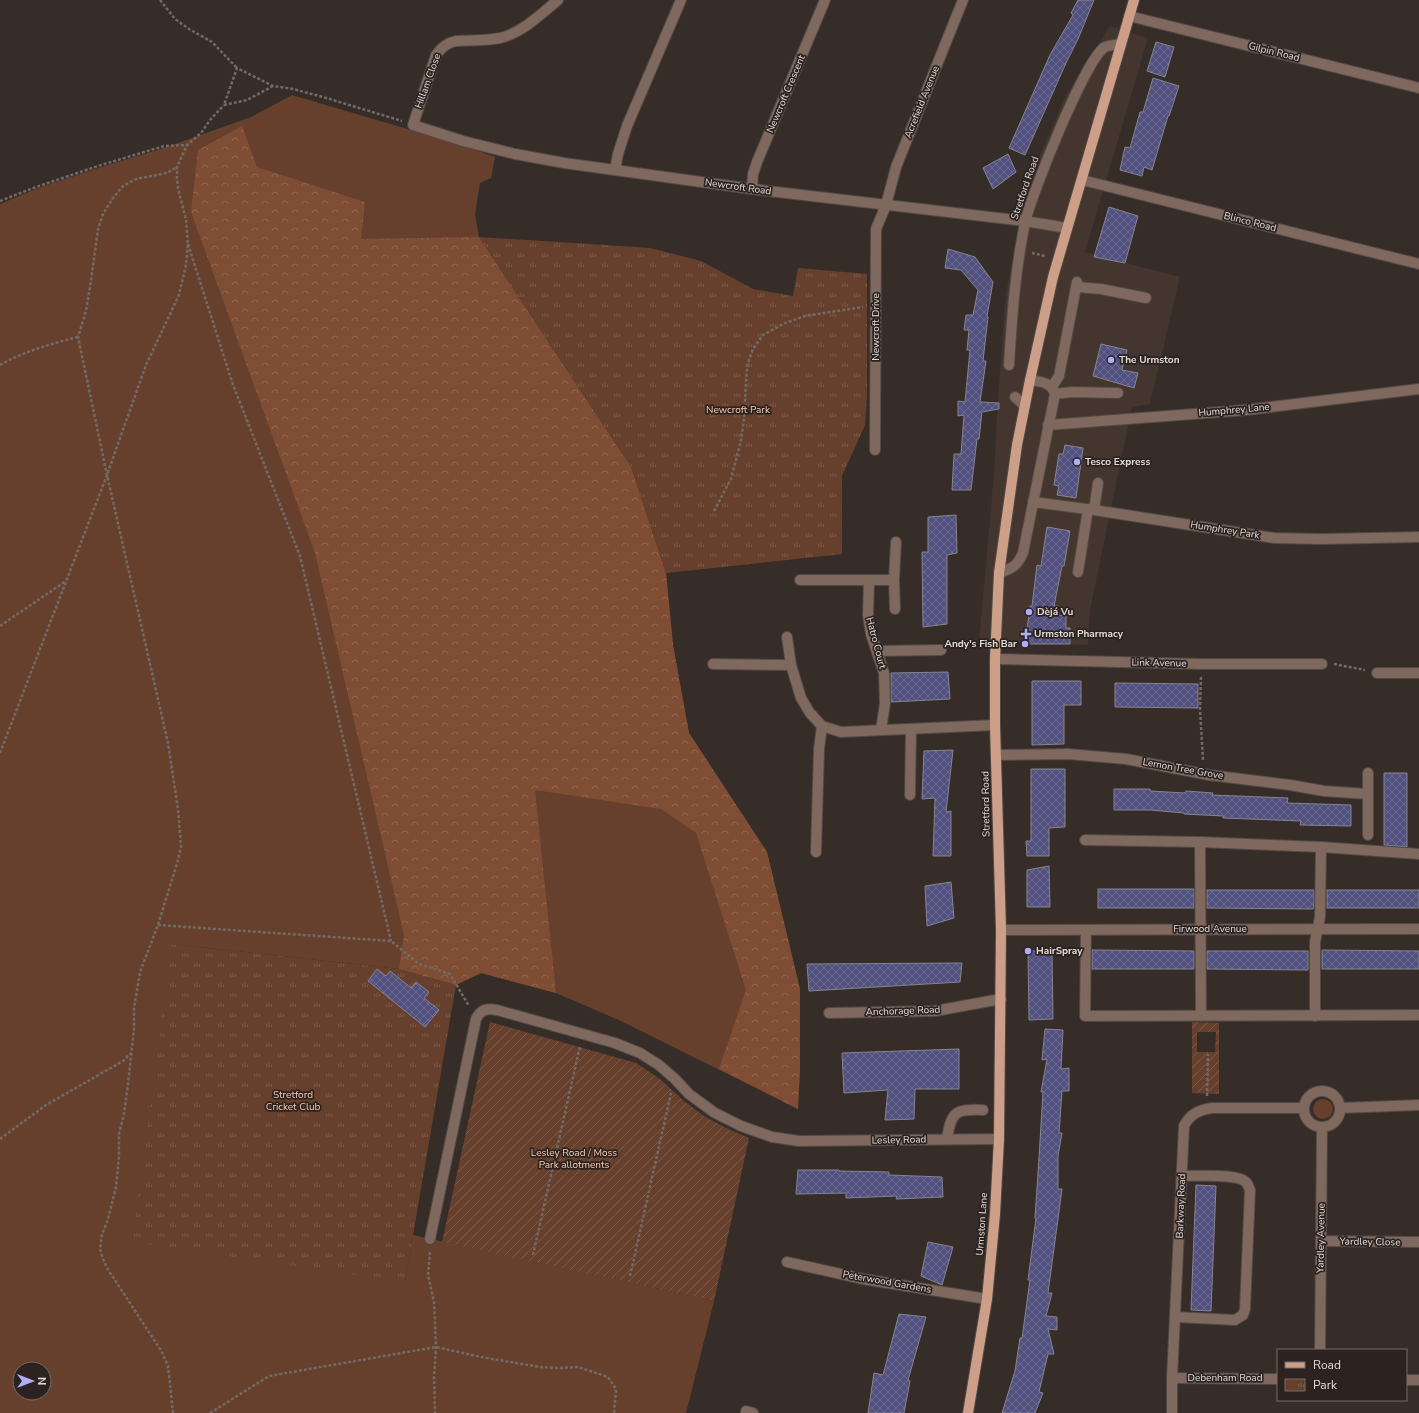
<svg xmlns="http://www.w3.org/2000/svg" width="1419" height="1413" font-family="'Nunito Sans',sans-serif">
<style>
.built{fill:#44352e}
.grass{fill:#66402d;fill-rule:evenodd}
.forest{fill:url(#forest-crowns)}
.park{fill:url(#park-tufts)}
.garden{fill:url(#garden-furrows);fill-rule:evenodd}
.building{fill:url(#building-cross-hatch);stroke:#84858e}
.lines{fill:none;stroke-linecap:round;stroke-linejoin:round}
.minor-casing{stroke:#524945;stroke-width:12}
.major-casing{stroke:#524945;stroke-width:12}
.path{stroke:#726a66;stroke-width:2.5;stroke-dasharray:3 2;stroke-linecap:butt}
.minor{stroke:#7f685d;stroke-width:10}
.major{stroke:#ce9f88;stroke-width:10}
.poi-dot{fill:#aeaefa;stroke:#2c2320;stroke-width:1.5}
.labels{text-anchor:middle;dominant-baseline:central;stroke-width:3.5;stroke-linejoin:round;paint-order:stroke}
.street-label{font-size:10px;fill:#e2dcd9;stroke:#2c2320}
.poi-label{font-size:10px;font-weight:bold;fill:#e2dcd9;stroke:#2c2320;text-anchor:start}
.park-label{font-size:10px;fill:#fcccb4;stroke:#2c2320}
</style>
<defs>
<pattern id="forest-crowns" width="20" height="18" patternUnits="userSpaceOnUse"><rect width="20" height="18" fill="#7e4d34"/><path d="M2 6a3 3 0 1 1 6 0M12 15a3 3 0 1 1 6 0" fill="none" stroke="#906651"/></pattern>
<pattern id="park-tufts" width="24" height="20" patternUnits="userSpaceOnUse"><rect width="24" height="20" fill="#66402d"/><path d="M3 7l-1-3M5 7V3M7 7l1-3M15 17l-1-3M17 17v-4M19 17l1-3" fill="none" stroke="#7c5b4b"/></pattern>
<pattern id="garden-furrows" width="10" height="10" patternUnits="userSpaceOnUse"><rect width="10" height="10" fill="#66402d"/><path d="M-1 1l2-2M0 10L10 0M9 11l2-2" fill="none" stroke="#7c5b4b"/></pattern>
<pattern id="building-cross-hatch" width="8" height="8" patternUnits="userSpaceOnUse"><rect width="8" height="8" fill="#51507f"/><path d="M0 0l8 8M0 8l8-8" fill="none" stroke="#6a6991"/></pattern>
</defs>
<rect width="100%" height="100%" fill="#362d29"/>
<polygon class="built" points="1110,26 1148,38 1085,252 1180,277 1150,404 1132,407 1090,610 1088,645 979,641 994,474 998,398 1006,293 1029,181 1065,97"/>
<g class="grass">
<path d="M292,95L465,146L495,157L491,178L480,183L475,214L479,237L631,467L666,573L673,645L689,733L767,852L800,989V1069L798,1109L621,1021L556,993L481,973L456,985L399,969L171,944L405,1282L413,1235L714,1301L686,1413H0V204L38,188L98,168L164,148L251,117ZM20,1369H44V1393H20Z"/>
<circle cx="1323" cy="1109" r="10"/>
</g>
<polygon class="forest" points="242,126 257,167 365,202 361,239 479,237 631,467 666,573 673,645 689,733 767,852 800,989 800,1069 798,1109 719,1069 746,990 696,833 661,809 535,790 556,993 481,973 456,985 399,969 404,935 315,553 191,212 198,150"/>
<g class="park">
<polygon points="479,237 650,248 701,261 753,289 793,296 798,268 867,274 867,396 865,425 842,476 842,554 666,573 631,467"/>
<polygon points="171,944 399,969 456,985 405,1282 132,1242"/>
</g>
<g class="garden">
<polygon points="490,1022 636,1063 660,1079 684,1101 704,1116 726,1128 749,1138 714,1301 442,1242"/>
<path d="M1192,1022L1219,1023V1094L1192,1093ZM1197,1032H1216L1215,1052H1197Z"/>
</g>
<g class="building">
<polygon points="1078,0 1094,0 1078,39 1066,63 1025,155 1009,148 1050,55 1073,15 1071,13"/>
<polygon points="1156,42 1174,47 1165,77 1147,71"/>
<polygon points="1153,78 1179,86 1169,116 1168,116 1152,170 1144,167 1142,176 1120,170 1125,147 1130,148 1140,112 1143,112"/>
<polygon points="1008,154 1016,172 993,189 983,168"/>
<polygon points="1109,207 1138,216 1125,263 1094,257"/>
<polygon points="948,249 975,257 993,282 987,316 988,317 983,361 986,361 980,402 999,403 999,409 982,412 979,439 977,439 971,490 952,490 954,454 961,454 964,415 958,416 958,401 965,402 970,350 967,350 969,330 964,330 966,315 973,315 978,290 961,270 945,268"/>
<polygon points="1101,344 1127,350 1122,370 1138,373 1134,388 1093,376"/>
<polygon points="1065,445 1083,448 1076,498 1057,495 1059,486 1054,485 1059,454 1063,454"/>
<polygon points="956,515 957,553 947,555 947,624 923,627 922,552 928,552 928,517"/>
<polygon points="1047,527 1070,531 1064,566 1062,566 1054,606 1058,606 1057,615 1066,616 1066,628 1070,628 1070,644 1025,644 1030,606 1032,606 1037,565 1041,566"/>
<polygon points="948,672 950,699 891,702 891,673"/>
<polygon points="1032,681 1081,681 1081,705 1064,705 1064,744 1032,745"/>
<polygon points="1115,683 1198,684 1198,708 1115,707"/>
<polygon points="953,750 946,812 951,811 951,856 933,856 935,798 922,799 924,751"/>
<polygon points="1031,769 1065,769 1065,827 1049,828 1049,856 1027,856 1026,841 1031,841"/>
<polygon points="1384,773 1407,773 1407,847 1384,845"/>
<polygon points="1114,789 1150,789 1150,791 1185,793 1186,791 1213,793 1212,795 1288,798 1287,803 1351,805 1351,826 1300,825 1301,821 1223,818 1223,816 1184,814 1184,813 1150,810 1114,810"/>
<polygon points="1049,866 1050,907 1027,907 1027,870"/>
<polygon points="951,882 954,918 927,926 925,886"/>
<rect x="1098" y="889" width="96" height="19"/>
<polygon points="1207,890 1314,890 1314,908 1312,909 1207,908"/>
<rect x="1327" y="890" width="92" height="18"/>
<polygon points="1092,950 1194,951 1194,969 1092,969"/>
<polygon points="1322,950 1419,951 1419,969 1322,969"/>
<polygon points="1028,951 1052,951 1053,1019 1029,1020"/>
<polygon points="1207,951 1308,951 1308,970 1207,969"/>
<polygon points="962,963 960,982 809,991 807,964"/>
<polygon points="377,969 386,976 390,971 411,988 416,982 429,992 424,998 439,1010 425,1027 368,981"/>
<polygon points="1045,1029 1063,1030 1061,1069 1069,1068 1069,1091 1062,1091 1059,1133 1062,1133 1058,1156 1058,1189 1062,1189 1048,1293 1052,1293 1046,1316 1057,1317 1057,1330 1048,1329 1054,1354 1048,1354 1039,1392 1043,1393 1035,1413 1002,1413 1015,1371 1020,1338 1022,1338 1030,1280 1028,1280 1036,1218 1035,1218 1039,1158 1043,1092 1041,1092 1047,1059 1042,1060"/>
<polygon points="959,1049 959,1089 915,1089 914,1119 885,1120 888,1090 844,1093 842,1053"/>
<polygon points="798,1170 839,1170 839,1171 889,1172 889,1175 942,1177 943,1197 896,1199 897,1196 846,1198 846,1193 796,1194"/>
<polygon points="1196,1185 1216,1186 1211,1311 1191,1310"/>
<polygon points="928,1242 953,1247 942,1285 921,1276"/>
<polygon points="899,1314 926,1317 908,1380 910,1381 904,1413 868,1413 874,1373 883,1375"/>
</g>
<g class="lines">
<g class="minor-casing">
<g id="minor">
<path d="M558,0C541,14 522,33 500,38C486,41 470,40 456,41C447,43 442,47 436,55L413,125L463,141L515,154L564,163L752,189L1025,221L1067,228"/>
<polyline points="1129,16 1419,88"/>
<polyline points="615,170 618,154 627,126 681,0"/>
<polyline points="1082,180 1419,264"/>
<polyline points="752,189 753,174 757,162 825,0"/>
<polyline points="1076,287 1101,289 1146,298"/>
<path d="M1009,365C1012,317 1015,271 1025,223C1030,198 1086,57 1105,47C1109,45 1116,45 1120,44"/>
<polyline points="1052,387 1059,376 1077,282"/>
<polyline points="1055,394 1072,392 1118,393"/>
<polyline points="1015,397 1025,406"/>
<polyline points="1048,425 1246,410 1419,389"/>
<polyline points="875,450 876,229 886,205 896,167 963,0"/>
<polyline points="1033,502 1094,510 1274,538 1322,539 1419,537"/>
<polyline points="1094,510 1098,483"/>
<polyline points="1078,572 1088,509"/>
<path d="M999,573C1013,568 1017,566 1023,553L1055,394C1051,382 1041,382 1030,380"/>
<polyline points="800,580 894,580"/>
<polyline points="869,580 868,615 871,634 884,673 885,703 881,730"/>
<polyline points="895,609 894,580 896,542"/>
<polyline points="787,637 791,665 801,698 810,713 822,726 841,732 995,725"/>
<polyline points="877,651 941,650"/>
<polyline points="995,659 1201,664 1322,664"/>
<polyline points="713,664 791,665"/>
<polyline points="1377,673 1419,673"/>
<polyline points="997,755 1068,754 1126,759 1209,775 1290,785 1324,791 1368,794"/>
<polyline points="910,795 911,729"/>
<polyline points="1368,835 1368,773"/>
<polyline points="1085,840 1200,842 1321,847 1419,854"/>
<polyline points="1200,842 1201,1015"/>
<polyline points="816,852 819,749 822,726"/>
<polyline points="1001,930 1419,929"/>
<polyline points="1086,930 1085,1016 1419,1015"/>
<polyline points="829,1013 935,1011 1001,999"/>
<polyline points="1315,1016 1315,942 1320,917 1321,847"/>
<circle cx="1322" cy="1109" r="18"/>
<polyline points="1340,1108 1419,1105"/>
<path d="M947,1139C951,1111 956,1109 983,1110"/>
<path d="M430,1239L476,1019C481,1009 487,1008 497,1010L615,1043L640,1053L659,1065L675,1079L689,1094L715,1113L741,1126L772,1137L799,1141L999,1139"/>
<polyline points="1321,1241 1419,1242"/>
<polyline points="787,1262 863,1279 987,1299"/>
<path d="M1176,1317L1235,1320L1243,1315L1245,1309L1250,1190C1248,1185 1247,1182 1243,1180C1232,1174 1196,1176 1182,1176"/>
<polyline points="1320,1350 1322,1127"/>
<polyline points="1172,1378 1278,1379"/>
<polyline points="1406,1380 1419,1380"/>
<polyline points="746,1411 753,1413"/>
<path d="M1172,1413V1378L1184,1126C1190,1114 1199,1110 1212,1108H1304"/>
</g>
</g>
<g class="major-casing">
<polyline id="major" points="968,1413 987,1299 995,1214 999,1139 1001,930 995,725 995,659 999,573 1017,445 1030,380 1053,277 1134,0"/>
</g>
<g class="path">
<polyline points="160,0 175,19 189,29 212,42 237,68"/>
<polyline points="273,86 247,100 224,105 237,68 273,86 293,89 323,97 402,121"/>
<polyline points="0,201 36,187 98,166 164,146 187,145 201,133 210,120 224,105"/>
<polyline points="188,244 232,382 300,556 391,941"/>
<polyline points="1032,253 1045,256 1045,257"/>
<path d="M0,365C24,351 51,344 78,337"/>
<polyline points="714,511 731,479 741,440 744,419 747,366 753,349 763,335 785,323 805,316 863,307"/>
<polyline points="0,626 66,581"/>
<polyline points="1334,664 1365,670"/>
<polyline points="1201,677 1200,709 1203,760"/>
<polyline points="0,753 107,475 146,365 179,295 186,265 188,244 186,220 178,188 177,178 177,167 187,145"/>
<polyline points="158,925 391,941 419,964 450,974 469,1006"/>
<polyline points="1207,1096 1208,1054"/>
<polyline points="0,1139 46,1105 123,1061 131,1053"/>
<polyline points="430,1252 428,1275 434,1302 436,1347 434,1378 435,1413"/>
<polyline points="533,1255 580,1046"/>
<polyline points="630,1276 671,1093"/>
<polyline points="173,1413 168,1366 162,1352 107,1268 103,1259 100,1249 102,1235 108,1219 116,1187 119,1156 119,1134 124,1114 128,1084 134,1029 134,1008 140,972 158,925 178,860 181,847 178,809 168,743 107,475 78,337 86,311 91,281 98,229 103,214 113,198 123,186 136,179 167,173 177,167"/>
<polyline points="210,1413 269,1376 436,1347 481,1357 540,1367 559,1368 578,1367 608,1377 616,1389 614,1413"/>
</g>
<use href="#minor" class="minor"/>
<use href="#major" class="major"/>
</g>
<g class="poi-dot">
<circle cx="1111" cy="360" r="4"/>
<circle cx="1077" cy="462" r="4"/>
<circle cx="1029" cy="612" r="4"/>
<path d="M1024 628h4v4h4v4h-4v4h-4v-4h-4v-4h4z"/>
<circle cx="1025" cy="644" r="4"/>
<circle cx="1028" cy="951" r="4"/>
</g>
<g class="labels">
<g class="street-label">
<text transform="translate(1274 52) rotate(14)">Gilpin Road</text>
<text transform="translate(428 81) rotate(-70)">Hillam Close</text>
<text transform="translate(786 94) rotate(-67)">Newcroft Crescent</text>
<text transform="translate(922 102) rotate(-68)">Acrefield Avenue</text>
<text transform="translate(738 187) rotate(8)">Newcroft Road</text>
<text transform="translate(1025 188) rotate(-71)">Stretford Road</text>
<text transform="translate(1250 222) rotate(14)">Blinco Road</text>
<text transform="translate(876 327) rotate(-90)">Newcroft Drive</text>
<text transform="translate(1234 410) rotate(-5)">Humphrey Lane</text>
<text transform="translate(1225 530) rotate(9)">Humphrey Park</text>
<text transform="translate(876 643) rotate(75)">Hatro Court</text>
<text transform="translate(1159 663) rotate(1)">Link Avenue</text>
<text transform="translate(1183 769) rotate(10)">Lemon Tree Grove</text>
<text transform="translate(986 804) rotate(-91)">Stretford Road</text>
<text x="1210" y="929">Firwood Avenue</text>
<text transform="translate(903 1011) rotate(-2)">Anchorage Road</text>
<text transform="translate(899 1140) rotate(-1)">Lesley Road</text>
<text transform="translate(1181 1206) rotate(-88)">Barkway Road</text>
<text transform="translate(982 1224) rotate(-86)">Urmston Lane</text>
<text transform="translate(1321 1238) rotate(-89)">Yardley Avenue</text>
<text transform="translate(1370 1242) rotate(1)">Yardley Close</text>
<text transform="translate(887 1282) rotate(10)">Peterwood Gardens</text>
<text x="1225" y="1378">Debenham Road</text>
</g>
<g class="poi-label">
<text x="1119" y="360">The Urmston</text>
<text x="1085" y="462">Tesco Express</text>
<text x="1037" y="612">Dèjá Vu</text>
<text x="1034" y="634">Urmston Pharmacy</text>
<text x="1017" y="644" text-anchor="end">Andy's Fish Bar</text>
<text x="1036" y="951">HairSpray</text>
</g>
<g class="park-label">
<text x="738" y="410">Newcroft Park</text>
<text x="293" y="1095">Stretford<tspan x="293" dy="12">Cricket Club</tspan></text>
<text x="574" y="1153">Lesley Road / Moss<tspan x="574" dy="12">Park allotments</tspan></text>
</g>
</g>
<rect x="1277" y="1349" width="130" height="52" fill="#2c2320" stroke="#756d6a"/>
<rect x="1285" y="1362" width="20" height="6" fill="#ce9f88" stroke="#756d6a"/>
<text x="1313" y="1369" font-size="12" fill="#e2dcd9">Road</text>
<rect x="1285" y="1379" width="20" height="12" fill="url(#park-tufts)" stroke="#756d6a"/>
<text x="1313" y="1389" font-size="12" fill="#e2dcd9">Park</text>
<g transform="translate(32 1381) rotate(90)"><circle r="19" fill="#2c2320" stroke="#756d6a"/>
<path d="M0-3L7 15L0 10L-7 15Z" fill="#aeaefa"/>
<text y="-6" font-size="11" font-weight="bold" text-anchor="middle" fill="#e2dcd9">N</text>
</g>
</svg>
